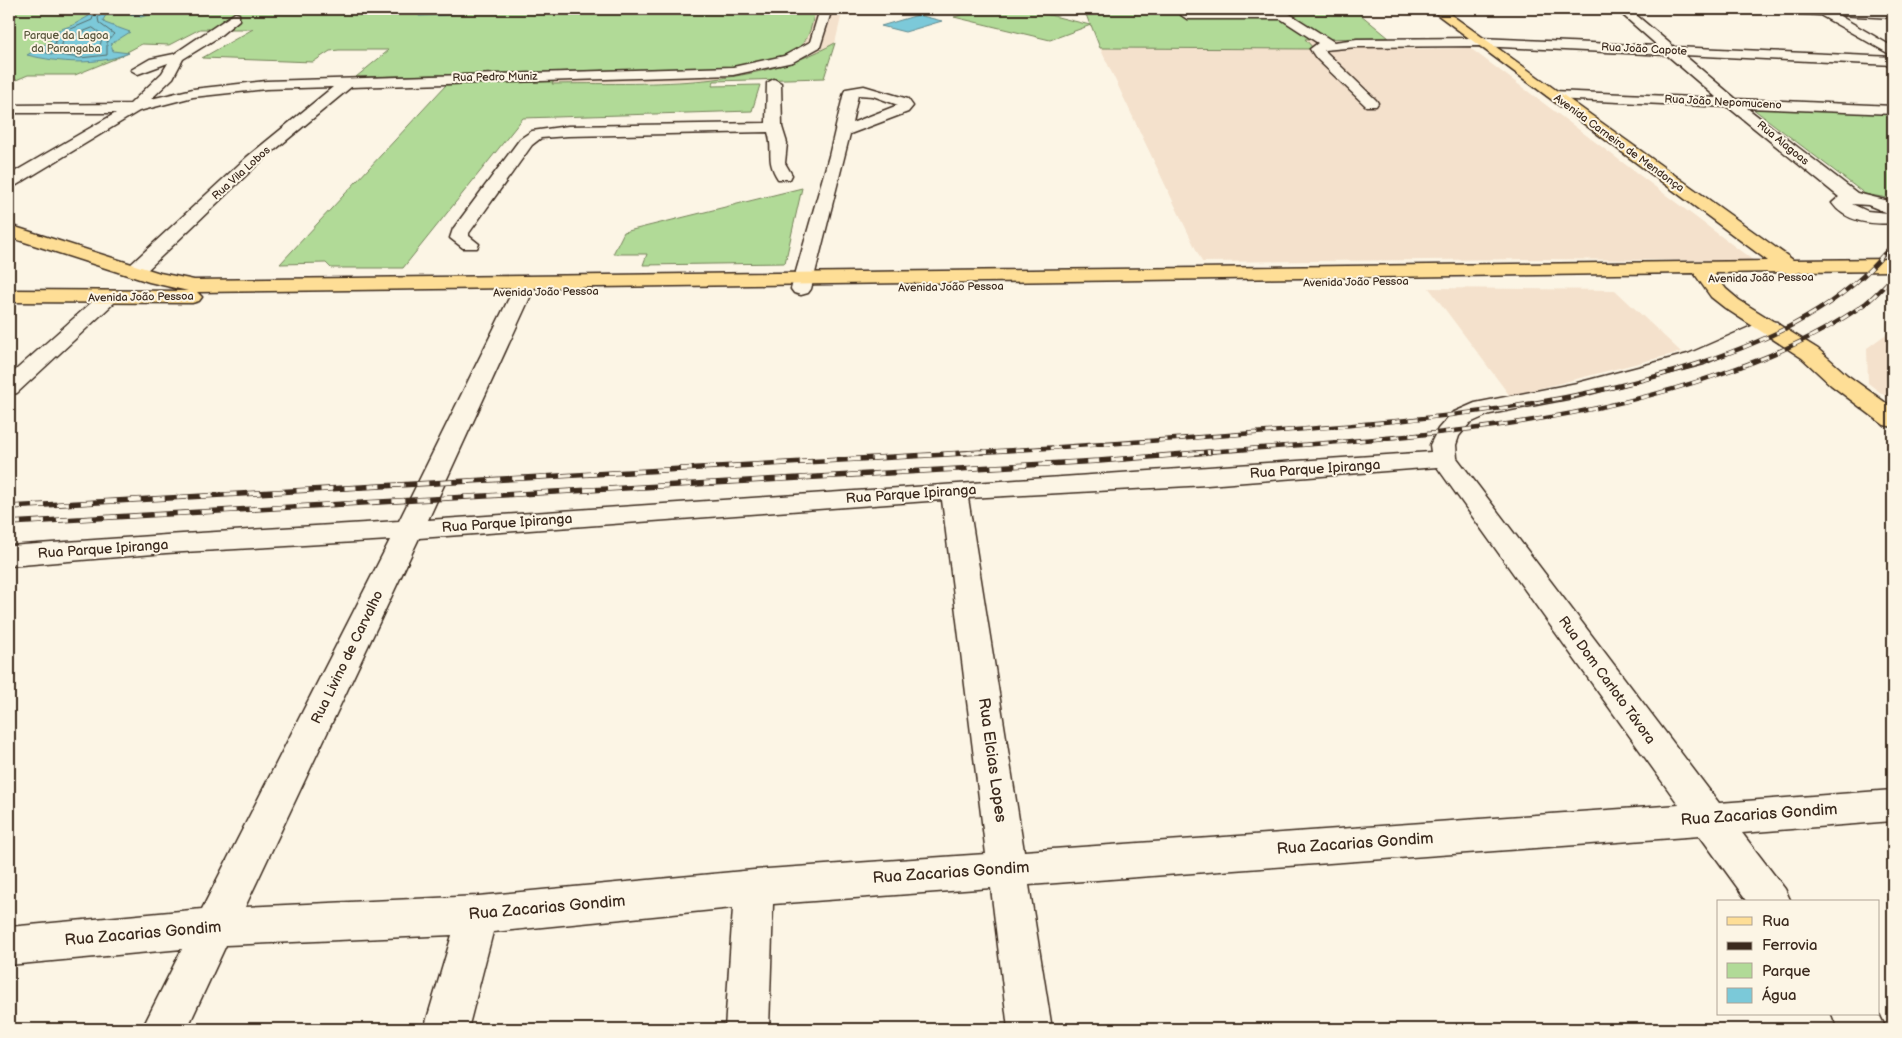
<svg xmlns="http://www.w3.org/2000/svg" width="1902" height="1038" font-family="'Balsamiq Sans',sans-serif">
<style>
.built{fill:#f4e1cc}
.green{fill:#b1da97;stroke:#76825a}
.water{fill:#7bc9d9;stroke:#61898e}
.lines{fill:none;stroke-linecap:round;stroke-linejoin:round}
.shore{stroke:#556a69;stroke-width:1}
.minor-casing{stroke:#3b2a1e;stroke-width:3}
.major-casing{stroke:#3b2a1e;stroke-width:3}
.minor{fill:#fcf5e5;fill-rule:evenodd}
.major{fill:#fede96;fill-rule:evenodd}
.rail-far2-casing{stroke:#3b2a1e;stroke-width:4}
.rail-far1-casing{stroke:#3b2a1e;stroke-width:4.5}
.rail-casing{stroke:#3b2a1e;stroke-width:5.5}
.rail-far2{stroke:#fcf5e5;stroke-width:2.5;stroke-dasharray:7;stroke-linecap:butt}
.rail-far1{stroke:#fcf5e5;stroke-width:3;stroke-dasharray:9;stroke-linecap:butt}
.rail{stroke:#fcf5e5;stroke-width:4;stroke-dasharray:12;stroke-linecap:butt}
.labels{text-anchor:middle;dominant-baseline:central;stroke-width:4;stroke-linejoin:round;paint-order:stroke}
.far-park-label{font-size:11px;fill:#58563c;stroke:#fcf5e5}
.far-street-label{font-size:11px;fill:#3b2a1e;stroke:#fcf5e5}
.street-label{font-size:14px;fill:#3b2a1e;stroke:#fcf5e5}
.near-street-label{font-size:16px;fill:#3b2a1e;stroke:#fcf5e5}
</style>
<rect width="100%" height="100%" fill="#fcf5e5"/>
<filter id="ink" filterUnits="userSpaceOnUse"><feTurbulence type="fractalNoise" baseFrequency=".02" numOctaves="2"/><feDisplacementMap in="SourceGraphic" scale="10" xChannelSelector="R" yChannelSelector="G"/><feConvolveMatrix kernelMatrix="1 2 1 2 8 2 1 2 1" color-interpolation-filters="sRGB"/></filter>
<g filter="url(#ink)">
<g class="built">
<polygon points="815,9 843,9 835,43 809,57 772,70 714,80 551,84 553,81 446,85 454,74 745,64 778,56 805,41"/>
<polygon points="1389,38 1402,49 1470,48 1754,261 1537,259 1202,262 1100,48 1313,49 1304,39"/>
<polygon points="1429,288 1615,290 1681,352 1510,396"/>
<polygon points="1893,329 1893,402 1868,383 1867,348"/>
</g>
<g class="green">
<path d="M9,9H815C813,19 811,33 804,42C792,59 746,64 727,67L356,77L389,50H339L330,51L313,62L202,58L253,29H200L169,45L142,44L127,52L129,53L75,75H28L9,83Z"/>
<polygon points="983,9 1025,9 1090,25 1084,9 1354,9 1389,38 1305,39 1314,49 1100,48 1091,25 1050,40 954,17"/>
<path d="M835,43L824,78L714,81L712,86L760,85L752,111L523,118L403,268H331L326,263L280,264L446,85L554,81L552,84C648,82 748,91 835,43Z"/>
<polygon points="1752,108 1893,111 1893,199 1865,194"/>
<polygon points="802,188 785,263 643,265 647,254 613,254 624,232"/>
</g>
<g class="water">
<path d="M52,9H168L141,17L127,14L106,15L103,20L105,23L130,32L111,44L113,51L129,53C96,66 61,63 27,55L51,41L50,38L38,37L73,25L89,16L77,10Z"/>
<polygon points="488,9 446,15 419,16 417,10"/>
<polygon points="918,15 942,21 905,32 881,26"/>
</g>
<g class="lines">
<g class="shore">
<polyline points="89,9 94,14 92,20 57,35 55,44 46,50 46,53 80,58 107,55 107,42 114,34 99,23 98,18 102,12 114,9 151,9"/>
<polygon points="93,28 103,35 99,49 81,51 61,49 63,40"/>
</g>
<g class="minor-casing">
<g id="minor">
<polygon points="820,9 832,9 820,47 793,62 733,75 351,87 259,163 143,274 129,274 126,270 129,266 247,157 333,87 266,89 193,97 139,111 15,186 9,187 9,175 116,113 9,113 9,105 130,104 162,73 168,63 138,74 131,70 150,59 174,54 235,13 239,14 239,20 217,38 183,59 173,78 151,99 193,89 266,81 733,67 784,56 810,42"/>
<path d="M1268,9H1282L1334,42L1357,39L1479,38L1658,46L1616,9H1629L1674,47L1893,57V65L1684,55L1736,99L1893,106V114L1747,108L1857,193L1893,202V223C1872,225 1845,222 1832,203L1839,197L1728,107L1553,99L1546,95L1553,91L1717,98L1667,55L1479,46L1357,47L1324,50L1376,100L1378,103L1376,106H1366L1316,58L1310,49L1318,43L1281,19H1187L1181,15L1187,11H1270ZM1852,204L1868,205L1888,213L1867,211Z"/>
<polygon points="1758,9 1893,11 1893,18 1838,15 1893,47 1893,56 1820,15 1764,12"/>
<path d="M774,79L781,83L782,127L787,143L785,163L792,175L790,179H778C765,159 774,152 768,132L568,136L541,138L532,145L469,233V236L479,244L477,248H463L450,238L453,229L520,139L532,131L568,126L766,123L767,83Z"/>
<path d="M864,86L908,99L913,106L908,112L850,134L811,289L808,293L801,295L794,293L791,289L829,156L844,92L846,89ZM858,95L873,96L898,105L852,123Z"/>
<path d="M527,276L534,278L537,282L428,520L1431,452L1430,445L1438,429L1452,413L1475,403L1577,383L1688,354L1761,322L1769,321L1777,322L1780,327L1777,332L1704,364L1578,397L1490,414L1470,423L1459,436L1456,445L1457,458L1719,803L1893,790V821L1742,833L1785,889L1791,902H1748L1700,836L1029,885L1052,1029H1008L991,888L773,904L769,1029H725L733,908L493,932L468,1029H424L452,935L226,945L187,1029H142L182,949L9,965V927L202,909L390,540L166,553L9,566V546L166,535L399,521L517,282L520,278ZM1437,467L1679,805L1024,851L968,498L1207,485ZM942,500L986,854L754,870L478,896L245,907L419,538Z"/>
<polygon points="108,292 115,294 118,298 115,302 17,393 9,395 9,376 101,294"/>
<polygon points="1878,1012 1886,1029 1838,1029 1832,1014 1878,1014"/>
</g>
</g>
<g class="major-casing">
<polygon id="major" points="1430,9 1443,9 1793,260 1893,259 1893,271 1800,272 1792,275 1784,272 1714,273 1726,289 1739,300 1818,349 1847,375 1893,408 1893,427 1884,425 1831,385 1802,358 1725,308 1711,297 1694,273 197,292 202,297 199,301 192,303 9,302 9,290 188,291 149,282 9,237 9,225 160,273 194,280 1768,261"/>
</g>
<use href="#minor" class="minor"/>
<use href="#major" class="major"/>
<g class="rail-far2-casing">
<polyline id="rail-far2" points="1878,260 1893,244"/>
</g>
<g class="rail-far1-casing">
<g id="rail-far1">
<path d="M961,453C1063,448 1165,440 1268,432C1411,421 1556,409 1694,365C1762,343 1831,313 1880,259"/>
<path d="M1194,453C1370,439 1551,433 1720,374C1771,357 1821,335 1866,303C1875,296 1884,286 1893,277"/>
</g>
</g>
<g class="rail-casing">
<g id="rail">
<polyline points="9,507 983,452"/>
<polyline points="9,523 1099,461 1210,452"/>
</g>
</g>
<use href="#rail-far2" class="rail-far2"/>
<use href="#rail-far1" class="rail-far1"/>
<use href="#rail" class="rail"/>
</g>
</g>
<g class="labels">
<g class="far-park-label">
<text x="66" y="35">Parque da Lagoa<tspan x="66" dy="13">da Parangaba</tspan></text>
</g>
<g class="far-street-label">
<text transform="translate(1644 49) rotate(3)">Rua João Capote</text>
<text transform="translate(495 77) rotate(-1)">Rua Pedro Muniz</text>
<text transform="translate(1723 102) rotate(3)">Rua João Nepomuceno</text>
<text transform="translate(1619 143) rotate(36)">Avenida Carneiro de Mendonça</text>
<text transform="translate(1783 143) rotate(39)">Rua Alagoas</text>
<text transform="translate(241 173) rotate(-42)">Rua Vila Lobos</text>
<text transform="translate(1761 278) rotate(-1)">Avenida João Pessoa</text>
<text transform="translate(1356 282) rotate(-1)">Avenida João Pessoa</text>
<text transform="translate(951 287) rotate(-1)">Avenida João Pessoa</text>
<text transform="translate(546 292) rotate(-1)">Avenida João Pessoa</text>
<text transform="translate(141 297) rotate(-1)">Avenida João Pessoa</text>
</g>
<g class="street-label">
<text transform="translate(1315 469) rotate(-4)">Rua Parque Ipiranga</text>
<text transform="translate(911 494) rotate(-4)">Rua Parque Ipiranga</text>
<text transform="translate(507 523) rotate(-4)">Rua Parque Ipiranga</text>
<text transform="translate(103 549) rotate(-4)">Rua Parque Ipiranga</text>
<text transform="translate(347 657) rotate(-64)">Rua Livino de Carvalho</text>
<text transform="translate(1607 680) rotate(54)">Rua Dom Carloto Távora</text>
</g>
<g class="near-street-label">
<text transform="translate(992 760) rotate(82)">Rua Elcias Lopes</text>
<text transform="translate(1759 815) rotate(-4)">Rua Zacarias Gondim</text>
<text transform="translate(1355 844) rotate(-4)">Rua Zacarias Gondim</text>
<text transform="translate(951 873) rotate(-4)">Rua Zacarias Gondim</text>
<text transform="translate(547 908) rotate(-5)">Rua Zacarias Gondim</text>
<text transform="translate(143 934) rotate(-5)">Rua Zacarias Gondim</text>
</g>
</g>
<rect width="1902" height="1038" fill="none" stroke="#fcf5e5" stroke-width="30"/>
<rect x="15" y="15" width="1872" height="1008" fill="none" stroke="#3b2a1e" stroke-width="2" filter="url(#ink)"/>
<rect x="1717" y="900" width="162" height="115" fill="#fcf5e5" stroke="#afa495"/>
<rect x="1727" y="917" width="25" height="8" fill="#fede96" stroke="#afa495"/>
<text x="1762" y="926" font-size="15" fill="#3b2a1e">Rua</text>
<rect x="1727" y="942" width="25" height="8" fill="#3b2a1e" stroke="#afa495"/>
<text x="1762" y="950" font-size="15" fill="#3b2a1e">Ferrovia</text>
<rect x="1727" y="963" width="25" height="15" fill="#b1da97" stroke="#afa495"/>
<text x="1762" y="976" font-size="15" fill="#3b2a1e">Parque</text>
<rect x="1727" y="988" width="25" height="15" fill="#7bc9d9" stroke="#afa495"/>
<text x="1762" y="1000" font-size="15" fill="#3b2a1e">Água</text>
</svg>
